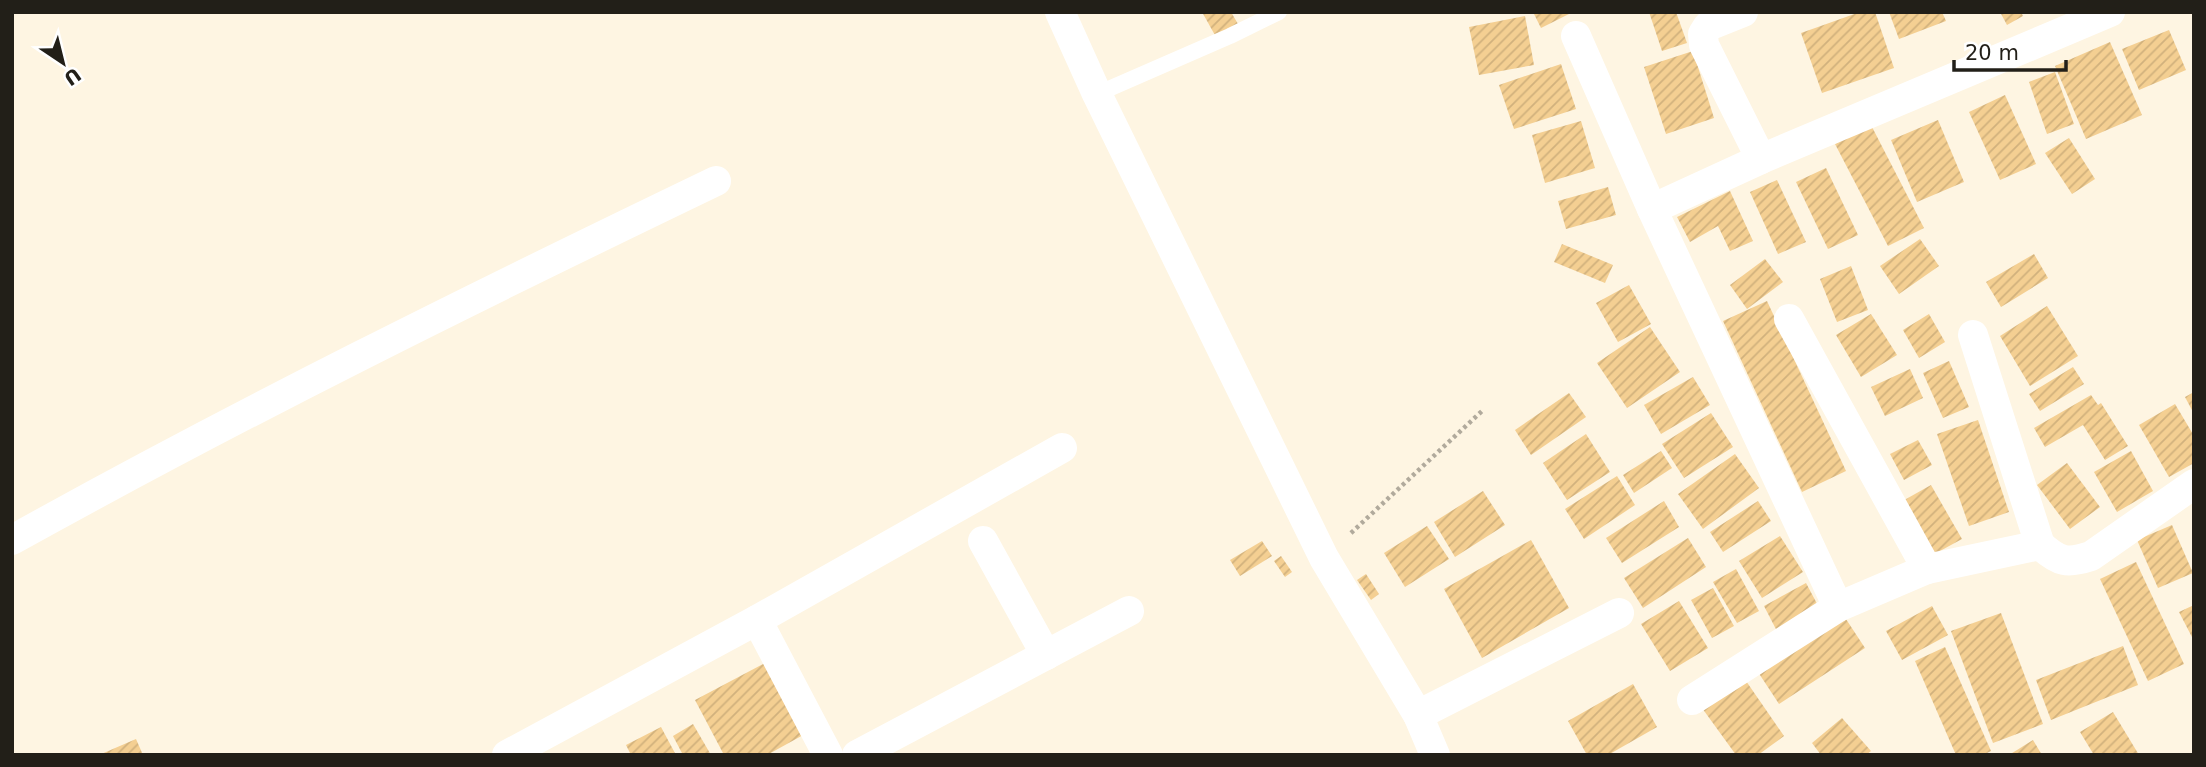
<svg xmlns="http://www.w3.org/2000/svg" width="2206" height="767" font-family="'DejaVu Sans',sans-serif">
<style>
.building{fill:url(#building-hatch)}
.lines{fill:none;stroke-linecap:round;stroke-linejoin:round}
.path{stroke:#b1aa9c;stroke-width:4.5;stroke-dasharray:3.5 3.5;stroke-linecap:butt}
.service{stroke:#fff;stroke-width:16}
.minor{stroke:#fff;stroke-width:30}
</style>
<defs>
<pattern id="building-hatch" width="6" height="6" patternUnits="userSpaceOnUse" patternTransform="scale(1.75)"><rect width="6" height="6" fill="#f4cf92"/><path d="M-1 1l2-2M0 6l6-6M5 7l2-2" fill="none" stroke="#d1b17d"/></pattern>
</defs>
<rect width="100%" height="100%" fill="#fef5e2"/>
<g class="building">
<polygon points="1202,12 1231,12 1238,24 1216,37"/>
<polygon points="1533,12 1573,12 1541,28"/>
<polygon points="1649,12 1676,12 1687,43 1662,51"/>
<polygon points="1860,12 1875,12 1894,68 1822,93 1801,33"/>
<polygon points="1889,12 1942,12 1946,21 1899,39"/>
<polygon points="2000,12 2021,12 2023,16 2007,25"/>
<polygon points="1525,16 1534,65 1479,75 1469,27"/>
<polygon points="2169,30 2186,70 2139,90 2122,49"/>
<polygon points="2110,42 2142,115 2086,139 2055,66"/>
<polygon points="1693,51 1714,118 1666,134 1644,67"/>
<polygon points="1561,64 1576,109 1514,129 1499,85"/>
<polygon points="2055,72 2074,124 2047,134 2029,82"/>
<polygon points="2005,95 2036,164 2000,180 1969,112"/>
<polygon points="1938,120 1964,182 1917,202 1891,140"/>
<polygon points="1581,121 1595,168 1545,183 1532,135"/>
<polygon points="1871,125 1924,228 1888,246 1835,144"/>
<polygon points="2069,138 2095,179 2072,194 2045,153"/>
<polygon points="1826,168 1858,235 1828,249 1796,182"/>
<polygon points="1777,180 1806,242 1778,254 1750,192"/>
<polygon points="1608,187 1616,215 1566,229 1558,201"/>
<polygon points="1730,191 1753,241 1730,251 1718,226 1690,242 1677,217"/>
<polygon points="1920,239 1939,266 1899,294 1880,266"/>
<polygon points="1562,244 1613,265 1605,283 1554,262"/>
<polygon points="2034,254 2048,278 2001,307 1986,282"/>
<polygon points="1765,259 1783,282 1747,309 1730,285"/>
<polygon points="1851,266 1868,310 1837,322 1820,279"/>
<polygon points="1629,285 1651,324 1618,342 1596,303"/>
<polygon points="1767,301 1846,471 1802,492 1723,321"/>
<polygon points="2047,306 2078,356 2030,386 2000,336"/>
<polygon points="1871,314 1897,355 1861,377 1836,335"/>
<polygon points="1929,314 1945,342 1919,358 1903,330"/>
<polygon points="1650,327 1680,372 1627,408 1597,363"/>
<polygon points="1949,361 1969,407 1943,418 1923,373"/>
<polygon points="2073,367 2084,384 2040,411 2029,394"/>
<polygon points="1910,369 1923,398 1885,416 1871,387"/>
<polygon points="1693,377 1710,405 1661,434 1644,405"/>
<polygon points="2194,392 2194,414 2185,397"/>
<polygon points="1569,393 1586,417 1531,455 1515,430"/>
<polygon points="2091,395 2098,405 2101,403 2128,446 2105,460 2083,425 2045,447 2034,428"/>
<polygon points="2175,404 2194,436 2194,463 2169,477 2139,425"/>
<polygon points="1711,413 1733,447 1684,478 1662,444"/>
<polygon points="1978,420 2009,512 1969,526 1937,434"/>
<polygon points="1586,434 1610,472 1567,500 1543,463"/>
<polygon points="1918,440 1932,465 1904,480 1890,454"/>
<polygon points="1661,451 1672,468 1634,493 1623,475"/>
<polygon points="2131,451 2153,491 2117,512 2094,472"/>
<polygon points="1735,454 1759,488 1703,529 1678,494"/>
<polygon points="2067,463 2100,507 2070,529 2037,485"/>
<polygon points="1617,476 1635,505 1584,539 1565,509"/>
<polygon points="1931,485 1962,539 1929,557 1899,503"/>
<polygon points="1483,491 1505,525 1455,557 1434,522"/>
<polygon points="1664,501 1679,527 1622,563 1606,538"/>
<polygon points="1758,501 1771,521 1723,552 1710,532"/>
<polygon points="2172,525 2193,573 2158,588 2137,540"/>
<polygon points="1427,526 1449,559 1405,587 1384,553"/>
<polygon points="1780,536 1803,572 1762,598 1739,561"/>
<polygon points="1688,538 1706,567 1643,608 1624,578"/>
<polygon points="1531,540 1569,608 1482,658 1444,589"/>
<polygon points="1262,541 1272,556 1240,576 1230,560"/>
<polygon points="1281,556 1292,572 1285,577 1274,561"/>
<polygon points="2136,562 2184,664 2148,681 2100,579"/>
<polygon points="1736,569 1759,611 1737,623 1713,582"/>
<polygon points="1366,574 1379,594 1371,600 1357,580"/>
<polygon points="1806,583 1823,615 1781,639 1764,606"/>
<polygon points="1713,588 1734,626 1712,638 1691,600"/>
<polygon points="1679,601 1708,648 1670,671 1641,624"/>
<polygon points="2194,605 2194,641 2179,612"/>
<polygon points="1932,606 1948,635 1902,660 1886,631"/>
<polygon points="1842,613 1865,648 1779,704 1756,669"/>
<polygon points="2001,613 2043,724 1993,743 1951,631"/>
<polygon points="2123,646 2138,685 2051,720 2036,680"/>
<polygon points="1945,647 1991,751 1983,755 1956,755 1915,661"/>
<polygon points="767,662 805,734 767,755 724,755 695,700"/>
<polygon points="1744,678 1784,736 1758,755 1736,755 1702,708"/>
<polygon points="1633,684 1657,727 1608,755 1587,755 1568,721"/>
<polygon points="2113,712 2139,755 2094,755 2080,732"/>
<polygon points="1842,718 1871,751 1866,755 1821,755 1812,743"/>
<polygon points="693,724 711,755 683,755 673,736"/>
<polygon points="661,727 676,755 631,755 626,745"/>
<polygon points="136,739 143,755 99,755"/>
<polygon points="2033,740 2042,755 2009,755"/>
</g>
<g class="lines">
<polyline class="path" points="1351,533 1482,411"/>
<polyline class="service" points="1097,94 1230,36 1279,12"/>
<g class="minor">
<polyline points="1060,12 1097,94 1324,558 1418,715 1435,755"/>
<polyline points="1743,12 1708,26 1703,34 1704,45 1761,159"/>
<polyline points="1576,36 1652,209 1838,607"/>
<polyline points="1652,209 1761,159 2110,12"/>
<polyline points="1789,319 1927,569"/>
<polyline points="1973,335 2040,545"/>
<path d="M12,540C242,412 479,295 716,181"/>
<polyline points="983,541 1046,655"/>
<polyline points="757,620 828,755"/>
<path d="M1692,700L1838,607L1927,569L2040,545C2059,562 2067,564 2091,556L2194,484"/>
<polyline points="1418,715 1619,613"/>
<polyline points="507,755 757,620 1062,448"/>
<polyline points="857,755 1129,611"/>
</g>
</g>
<rect width="2206" height="767" fill="none" stroke="#221f18" stroke-width="28"/>
<g transform="translate(63 63) rotate(145)" stroke="#ffffff" stroke-width="5" paint-order="stroke">
<path d="M0-5L12 26L0 18L-12 26Z" fill="#221f18"/>
<text y="-10" font-size="19" font-weight="bold" text-anchor="middle" fill="#221f18">U</text>
</g>
<path d="M1954 60v10h112v-10" fill="none" stroke="#221f18" stroke-width="3.5"/>
<text x="1965" y="60" font-size="21" fill="#221f18" stroke="#ffffff" stroke-width="5" paint-order="stroke">20 m</text>
</svg>
